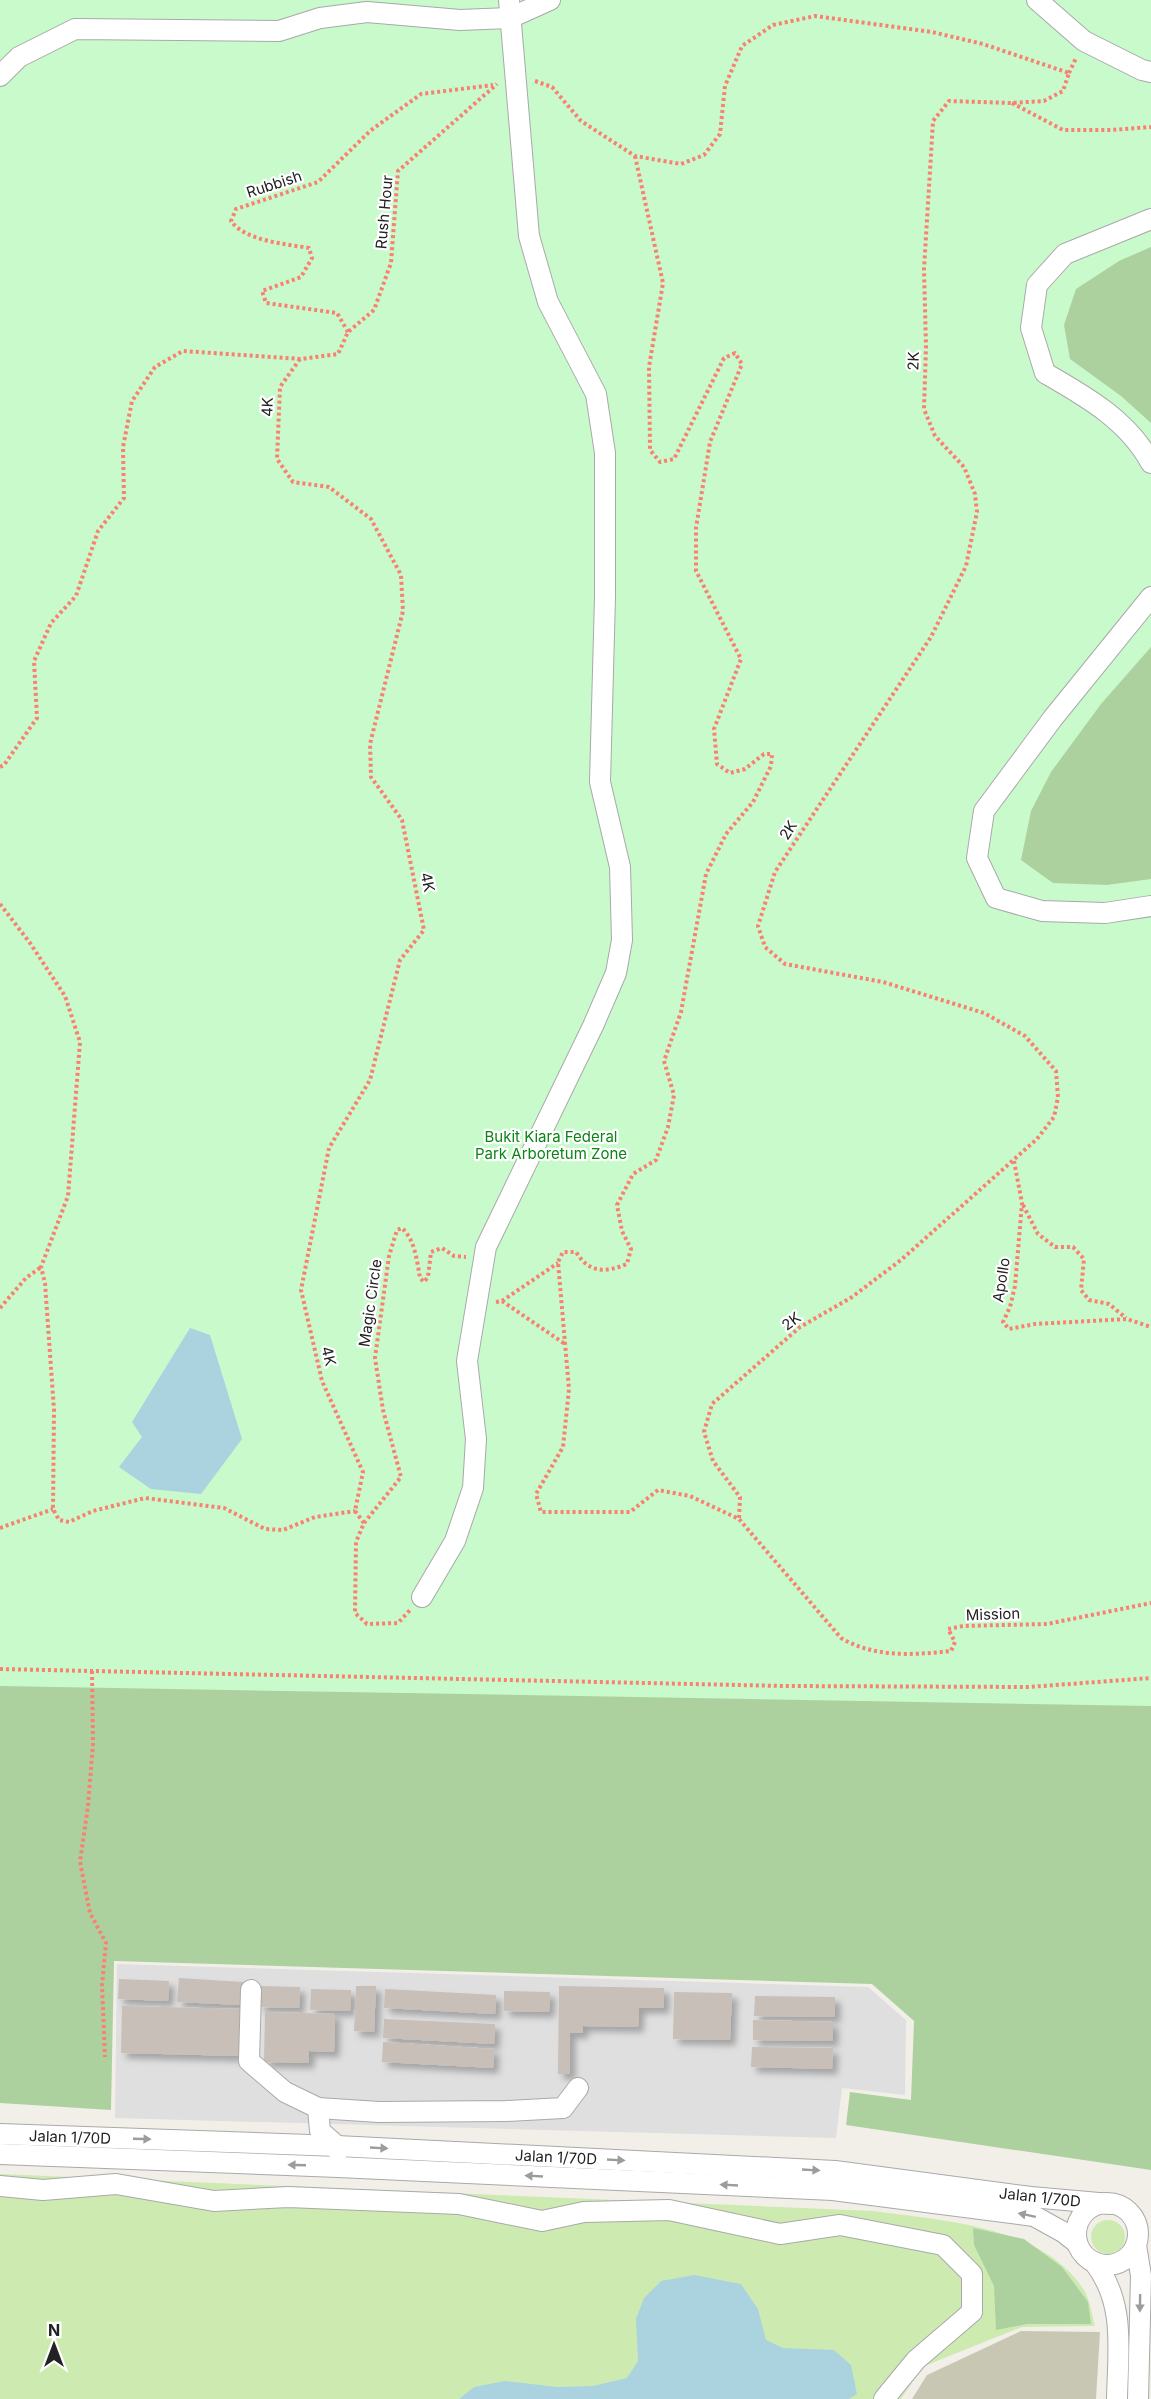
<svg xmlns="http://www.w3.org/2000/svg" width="1151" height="2399" font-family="Inter,sans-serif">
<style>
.residential{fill:#e0dfdf}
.construction{fill:#c7c7b4}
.grass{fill:#cdebb0}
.forest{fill:#add19e}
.park{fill:#c8facc}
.water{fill:#aad3df}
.building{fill:#c7bfb8;filter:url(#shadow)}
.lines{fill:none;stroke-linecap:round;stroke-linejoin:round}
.minor-casing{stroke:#a9a9a9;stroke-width:22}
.path{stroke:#fa8072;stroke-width:4;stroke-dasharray:3 3;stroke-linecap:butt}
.minor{stroke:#fff;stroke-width:20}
.oneway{fill:#9c9c9c}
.labels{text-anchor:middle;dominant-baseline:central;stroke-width:4.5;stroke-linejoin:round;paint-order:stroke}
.street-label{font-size:15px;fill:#222;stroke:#fff}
.park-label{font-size:15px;fill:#0c8416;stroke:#fff}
</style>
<defs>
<filter id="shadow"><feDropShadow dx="5.5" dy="5.5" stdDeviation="3" flood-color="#0004"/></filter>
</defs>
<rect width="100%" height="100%" fill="#f2efe9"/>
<polygon class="residential" points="117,1964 868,1987 906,2020 905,2095 842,2088 836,2138 115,2118"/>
<polygon class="construction" points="1021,2331 1100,2332 1096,2399 912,2399 927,2375"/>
<g class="grass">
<path d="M0,2174L874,2211C943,2221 1042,2225 1084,2290C1090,2300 1092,2315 1095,2326L1022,2327L922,2367L901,2399H0Z"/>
<circle cx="1108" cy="2237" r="17"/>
</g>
<g class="forest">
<polygon points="0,0 1151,0 1151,2170 846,2125 850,2092 911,2100 914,2021 872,1984 114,1961 111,2110 0,2103"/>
<polygon points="973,2228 1024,2239 1062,2267 1088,2302 1091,2324 1027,2324 996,2330 994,2286 974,2245"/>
</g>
<polygon class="park" points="0,0 1151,0 1151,247 1119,261 1076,289 1064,325 1070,359 1121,396 1151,423 1151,647 1101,704 1051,772 1031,811 1021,860 1053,883 1107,885 1151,879 1151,1706 0,1686"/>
<g class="water">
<polygon points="190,1328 210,1335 242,1439 201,1494 151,1489 119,1467 142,1437 132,1422"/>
<polygon points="694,2275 741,2284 758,2309 766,2340 783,2348 834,2350 851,2365 857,2394 849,2399 459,2399 474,2387 505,2381 557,2387 593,2386 627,2378 638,2361 636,2319 644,2298 661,2281"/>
</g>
<g class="building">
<polygon points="179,1978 243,1982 241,2005 177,2002"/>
<polygon points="119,1979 169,1981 168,2001 118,1999"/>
<polygon points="260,1986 300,1987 299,2008 259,2007"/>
<polygon points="356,1986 376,1986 374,2032 354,2031"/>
<polygon points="559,1986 664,1988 664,2008 639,2008 638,2027 583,2026 583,2033 570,2033 570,2074 558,2074"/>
<polygon points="311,1989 351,1990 350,2011 310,2010"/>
<polygon points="385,1989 496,1995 495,2014 384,2008"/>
<polygon points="504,1991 550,1992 549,2012 504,2011"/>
<polygon points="674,1992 732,1993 730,2040 673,2039"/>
<polygon points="755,1996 835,1997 835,2017 754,2016"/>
<polygon points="122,2006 241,2009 240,2056 121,2053"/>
<polygon points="265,2012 335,2014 334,2052 309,2051 309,2063 264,2062"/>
<polygon points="384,2019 495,2024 494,2044 383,2038"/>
<polygon points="753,2020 833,2022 833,2041 753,2040"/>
<polygon points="383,2042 494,2049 493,2068 382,2062"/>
<polygon points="752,2047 833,2048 832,2069 751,2067"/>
</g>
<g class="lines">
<g class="minor-casing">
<g id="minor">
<polyline points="1037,0 1084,41 1142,70 1151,72"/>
<polyline points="0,76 19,57 75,29 279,31 320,18 367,12 460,20 510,18 550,0"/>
<path d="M1151,219L1065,254L1037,285L1031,328L1045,373C1085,396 1128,420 1151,463"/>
<polyline points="1151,597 1053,718 984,811 977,858 996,898 1042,911 1105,913 1151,906"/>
<polyline points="422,1597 455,1541 473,1488 476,1439 467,1361 486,1247 593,1026 616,973 622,940 620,867 600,782 605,597 605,453 596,394 548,302 529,236 509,0"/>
<polyline points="251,1990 249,2061 285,2092 318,2108 379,2112 506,2111 563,2108 578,2088"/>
<polyline points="318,2108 320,2131 337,2146 338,2151"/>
<polyline points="0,2134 337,2146 835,2171 1031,2197 1110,2204"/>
<polyline points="0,2154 338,2167 833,2190 1034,2216 1063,2232 1077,2243"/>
<polyline points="0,2186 43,2190 116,2184 214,2201 288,2197 459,2204 542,2221 584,2212 669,2210 780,2234 840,2225 943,2245 972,2274 972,2312 916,2360 884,2399"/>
<circle cx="1107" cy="2234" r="31"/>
<polyline points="1136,2245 1141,2276 1138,2399"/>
<path d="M1094,2262C1126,2303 1118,2350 1117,2399"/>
</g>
</g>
<g class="path">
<polyline points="1069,73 1076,58"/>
<polyline points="535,81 552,87 581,121 635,156 681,164 704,155 720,134 725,86 742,46 773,25 815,16 932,32 983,44 1069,73 1063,91 1044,101 1011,103 949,101 933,121 924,269 926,347 924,409 935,436 964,467 975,494 977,512 966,566 931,637 775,872 758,926 765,947 785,964 883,982 984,1013 1025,1036 1056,1071 1058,1097 1054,1117 1037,1139 901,1260 852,1297 800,1327 712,1404 704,1432 713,1461 740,1497 739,1519"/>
<polyline points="1012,103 1063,130 1111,130 1151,127"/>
<path d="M635,156L663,283L649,367L650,450L660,462L674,459L724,358L735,353L742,364L710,442L696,528V571L741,659L714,729L717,764L730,773L745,769L764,754H772L771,766L753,802L726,834L706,874L681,1012L664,1061L674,1095L668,1127L656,1160L633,1174L617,1205L622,1231L631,1249L627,1264C605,1273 589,1273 576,1252H563L558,1262L569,1389L563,1447L536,1494L541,1512H630L658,1490L690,1496L739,1519L841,1638C875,1658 913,1655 951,1651L955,1642L948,1629L963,1626L1047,1624L1151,1603"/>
<path d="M348,332L337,313L266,303L262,291L301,277L312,258L309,248C286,244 245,241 231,221L236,209L318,182L370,131L421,94L493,85"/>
<polyline points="300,359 280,387 277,459 293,482 329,487 371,519 401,575 403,611 370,744 371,777 402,820 424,930 400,960 370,1080 329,1148 301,1290 322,1381 363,1472 355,1511"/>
<polyline points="0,767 4,765 37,718 34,661 51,623 76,596 98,531 124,498 123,447 132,401 155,367 183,351 301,359 338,354 348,332 374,310 391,263 398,171 497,84"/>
<polyline points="0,904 30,943 65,996 80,1042 68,1196 41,1267 45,1283 54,1410 53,1509 59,1520 69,1522 93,1511 145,1498 224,1508 265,1529 283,1530 315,1517 355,1511"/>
<polyline points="1014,1161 1022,1203 1015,1286 1010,1307 1003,1322 1009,1329 1035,1324 1127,1319 1151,1327"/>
<polyline points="1023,1205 1038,1234 1055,1247 1073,1247 1084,1259 1081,1290 1089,1300 1109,1304 1126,1318"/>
<polyline points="502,1301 565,1344"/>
<polyline points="496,1302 502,1301 558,1263"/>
<polyline points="0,1308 26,1278 41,1267"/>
<polyline points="355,1511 364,1523 356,1542 355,1613 367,1624 398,1623 411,1609"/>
<path d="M364,1523L401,1477L383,1410L375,1358L389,1256L397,1230L402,1228C415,1240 417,1261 420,1278L424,1282L428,1277L431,1252L442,1248L454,1256L466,1257"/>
<polyline points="0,1528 53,1509"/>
<polyline points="0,1669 784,1686 1029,1687 1151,1678"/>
<polyline points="92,1671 93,1744 88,1806 80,1862 90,1913 106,1943 102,1985 105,2057"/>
</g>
<use href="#minor" class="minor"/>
</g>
<defs><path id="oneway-solid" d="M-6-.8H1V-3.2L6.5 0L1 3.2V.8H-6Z" transform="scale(1.5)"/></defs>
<g class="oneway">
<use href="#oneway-solid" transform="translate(142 2139) rotate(2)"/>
<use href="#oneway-solid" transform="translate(379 2148) rotate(3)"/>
<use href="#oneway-solid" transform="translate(616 2160) rotate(3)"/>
<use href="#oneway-solid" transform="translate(297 2165) rotate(-178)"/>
<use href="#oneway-solid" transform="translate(811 2170) rotate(3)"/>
<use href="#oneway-solid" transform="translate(534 2176) rotate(-177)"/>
<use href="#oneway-solid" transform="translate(729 2185) rotate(-177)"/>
<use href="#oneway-solid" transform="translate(1027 2215) rotate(-168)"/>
<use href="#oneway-solid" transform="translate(1140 2303) rotate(91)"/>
</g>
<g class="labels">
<g class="street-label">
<text transform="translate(274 184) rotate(-18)">Rubbish</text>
<text transform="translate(384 212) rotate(-85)">Rush Hour</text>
<text transform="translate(913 361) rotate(-88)">2K</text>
<text transform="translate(267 407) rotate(-88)">4K</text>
<text transform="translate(788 830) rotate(-57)">2K</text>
<text transform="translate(428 882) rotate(78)">4K</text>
<text transform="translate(1001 1280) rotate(-81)">Apollo</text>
<text transform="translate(370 1303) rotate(-82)">Magic Circle</text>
<text transform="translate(791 1321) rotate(-37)">2K</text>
<text transform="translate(329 1356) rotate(76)">4K</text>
<text transform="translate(993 1614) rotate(-2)">Mission</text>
<text transform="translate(70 2137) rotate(2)">Jalan 1/70D</text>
<text transform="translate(556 2157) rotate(3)">Jalan 1/70D</text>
<text transform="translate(1040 2197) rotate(6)">Jalan 1/70D</text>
</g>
<g class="park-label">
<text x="551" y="1136">Bukit Kiara Federal<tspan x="551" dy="17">Park Arboretum Zone</tspan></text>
</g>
</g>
<g transform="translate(54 2345)" stroke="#ffffff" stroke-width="4.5" paint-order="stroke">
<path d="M0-4.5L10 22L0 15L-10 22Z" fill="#222222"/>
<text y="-9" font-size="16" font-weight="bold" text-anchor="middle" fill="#222222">N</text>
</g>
</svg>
